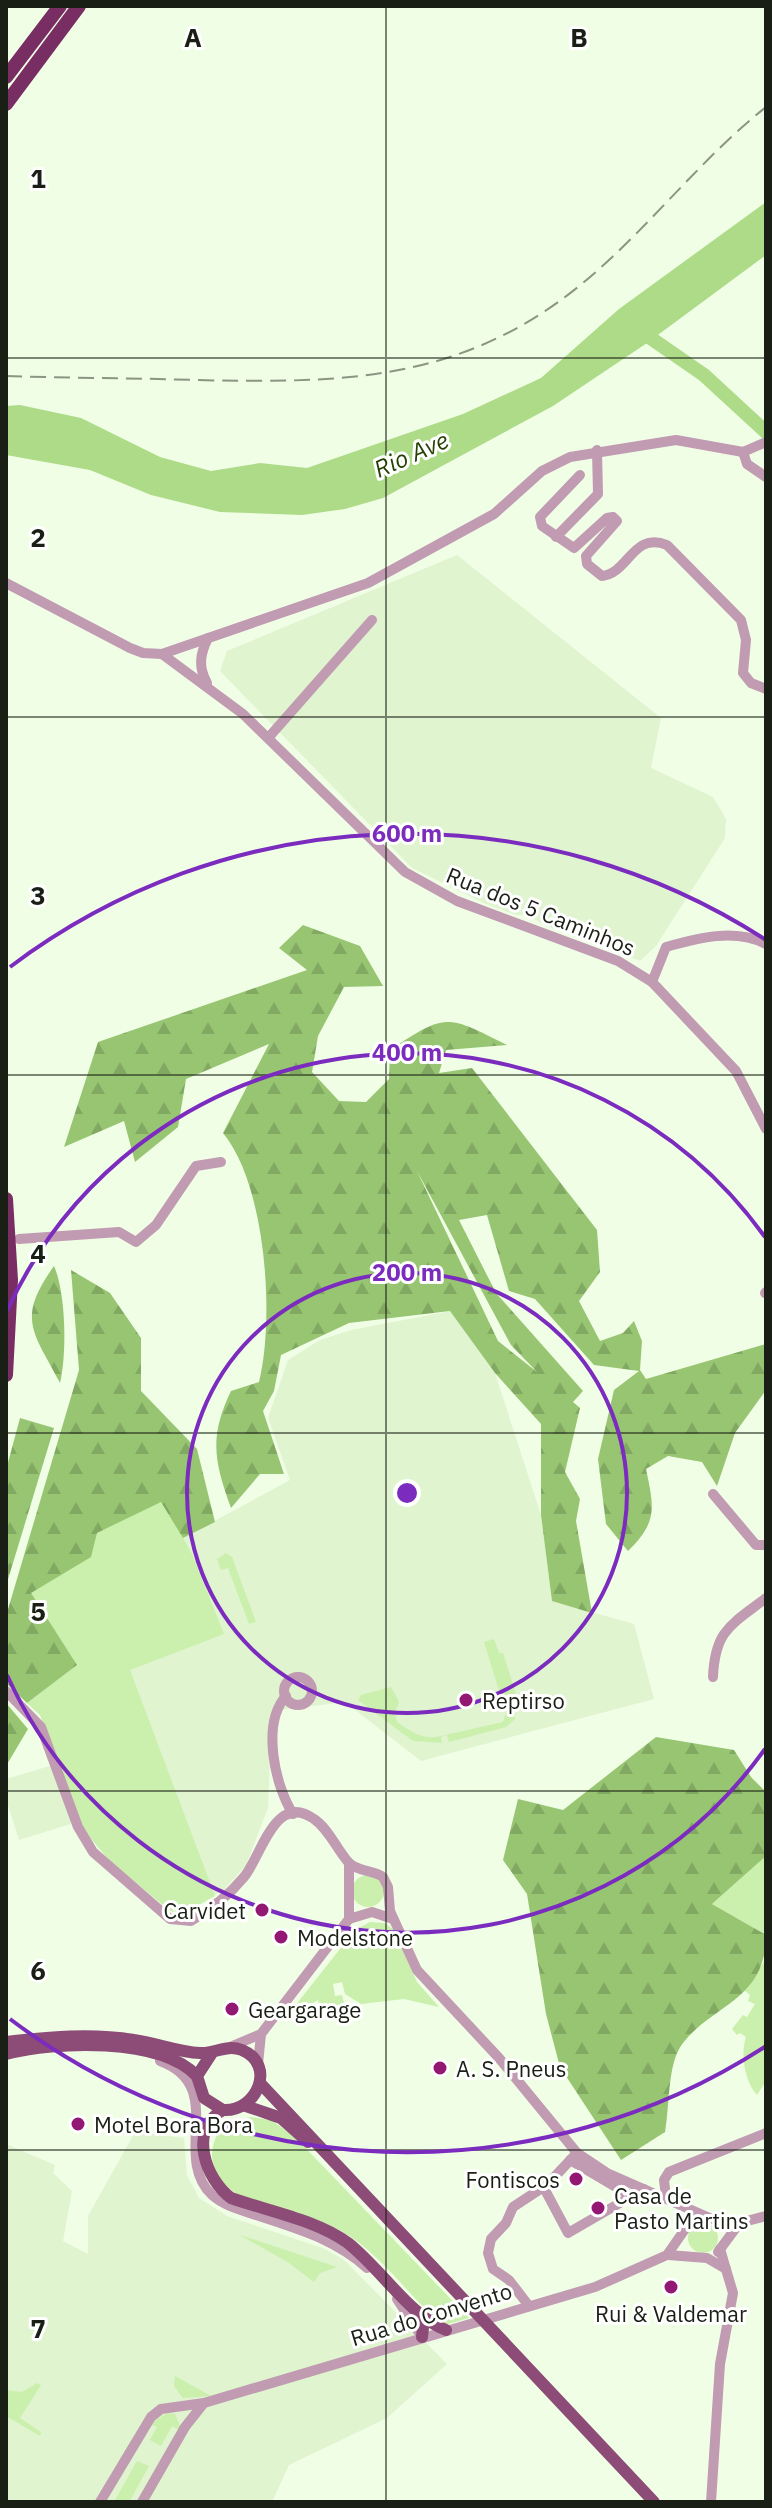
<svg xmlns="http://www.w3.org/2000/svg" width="772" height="2508" font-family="'IBM Plex Sans',sans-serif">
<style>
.built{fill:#dff4cf}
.grass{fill:#cbefad}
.forest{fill:url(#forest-firs);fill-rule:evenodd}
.water{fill:#addb87}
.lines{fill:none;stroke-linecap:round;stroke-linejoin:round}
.river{stroke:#addb87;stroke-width:14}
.minor{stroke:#c09bb2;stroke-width:10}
.major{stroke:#8c4c77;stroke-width:12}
.highway{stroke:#782e62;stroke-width:14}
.rail{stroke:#8b9583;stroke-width:2;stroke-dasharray:16 8;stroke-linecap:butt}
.grid{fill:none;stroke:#191f14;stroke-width:2;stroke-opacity:0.55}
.ring{fill:none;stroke:#7b2cbf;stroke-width:4}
.poi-dot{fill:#931874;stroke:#fff;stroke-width:3}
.labels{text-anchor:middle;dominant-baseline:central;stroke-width:6;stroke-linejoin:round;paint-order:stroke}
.street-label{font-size:22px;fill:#191f14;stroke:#fff}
.poi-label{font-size:22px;fill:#191f14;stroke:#fff;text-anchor:start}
.water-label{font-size:24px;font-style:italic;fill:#264104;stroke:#fff}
.grid-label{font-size:26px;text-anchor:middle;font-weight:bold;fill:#191f14;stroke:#fff;stroke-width:6;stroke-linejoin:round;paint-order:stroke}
.centre{fill:#7b2cbf;stroke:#fff;stroke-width:4}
.ring-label{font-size:24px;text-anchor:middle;font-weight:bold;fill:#7b2cbf;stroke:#fff;stroke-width:6;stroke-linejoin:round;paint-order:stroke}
</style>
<defs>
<pattern id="forest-firs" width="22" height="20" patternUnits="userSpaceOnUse" patternTransform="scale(2)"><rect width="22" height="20" fill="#98c572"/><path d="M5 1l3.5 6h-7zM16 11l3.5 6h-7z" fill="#82a962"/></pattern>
</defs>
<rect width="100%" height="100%" fill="#f0fee6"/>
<g class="built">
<polygon points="457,555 661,718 651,768 713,797 726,819 725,838 656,946 640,961 552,928 526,915 516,915 486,904 412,868 220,671 227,651"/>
<polygon points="451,1311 495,1373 541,1515 552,1601 634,1624 654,1699 421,1761 345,1702 272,1711 268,1808 246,1865 225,1889 181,1915 169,1910 109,1861 80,1821 19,1840 6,1799 6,1779 60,1763 40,1715 27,1703 77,1665 30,1593 97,1533 162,1501 183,1538 290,1480 268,1418 288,1360 320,1340 351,1330"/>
<polygon points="135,2132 184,2138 187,2175 199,2198 227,2216 325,2249 344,2260 447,2364 387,2418 289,2465 272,2502 6,2502 6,2144 55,2165 53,2173 72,2191 63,2241 88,2254 88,2216"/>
</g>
<g class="grass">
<polygon points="162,1501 192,1554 224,1634 130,1670 215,1896 181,1915 169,1910 110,1861 85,1832 40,1715 27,1703 77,1665 30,1593 90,1557 97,1533"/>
<polygon points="226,1553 232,1557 256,1622 249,1624 228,1568 221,1570 217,1559"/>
<path d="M494,1639L499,1653H503L517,1697L512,1699L515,1719L506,1727L449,1742L447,1735L441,1737L442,1743L413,1741L358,1700L361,1695L391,1687L399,1702L395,1713L397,1722C410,1731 424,1741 441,1736L503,1722L506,1713L484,1642Z"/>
<polygon points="766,1856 766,1935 712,1904"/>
<circle cx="368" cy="1891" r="16"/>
<polygon points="370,1922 385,1923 394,1930 417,1982 439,2007 404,1999 361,2004 345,1994 342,1982 333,1984 335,1996 342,1995 344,2003 356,2005 319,2005 318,2000 297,2013 291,2011 355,1930"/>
<path d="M766,1959V2081L757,2095C745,2082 740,2055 746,2037L740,2033L737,2035L732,2029L743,2015L747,2017L755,2004L748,2001L750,1995L744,1990Z"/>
<path d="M251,2117L271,2120L294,2136L469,2318L448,2324L438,2321C407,2293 379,2253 343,2232C307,2213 213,2208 212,2156C212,2146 215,2135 223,2128C231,2121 240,2119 251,2117Z"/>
<circle cx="703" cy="2238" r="15"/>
<polygon points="240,2235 337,2267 320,2273 314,2282 289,2263"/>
<polygon points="175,2376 211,2396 183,2398 174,2386"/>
<polygon points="37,2383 41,2385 20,2418 41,2432 40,2436 6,2416 6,2390 22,2392"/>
<polygon points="167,2413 175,2414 180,2426 179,2430 172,2426 161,2446 150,2440 157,2427 150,2424"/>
<polygon points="137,2461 149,2466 129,2502 114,2502"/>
</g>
<g class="forest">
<path d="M303,925L360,946L383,986L344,987L318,1036L312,1072L339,1101L366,1102L389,1079L390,1050C447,1012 447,1015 507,1045L446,1050L439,1073L472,1068L597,1230L600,1272L579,1301L600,1341L623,1333L634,1321L642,1341L640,1370L646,1379L766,1344V1390L735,1433L717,1486L702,1462L668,1456L646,1469C654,1507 658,1522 628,1551L606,1524L598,1459L614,1390L639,1371L594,1365L535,1299L509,1291L487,1215L459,1220L496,1293L583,1391L573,1402L580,1408L565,1472L580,1499L576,1521L592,1613L552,1601L541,1515V1424L495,1373L450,1311L349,1323L281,1355L274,1391L263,1411L284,1474H260L231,1508C214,1461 209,1437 231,1391L259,1382C275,1318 266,1185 223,1133L269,1044L186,1079L178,1127L135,1162L124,1121L64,1147L98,1042L307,970L279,948ZM417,1171L511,1345L537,1372L498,1341Z"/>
<path d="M54,1266C66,1293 67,1354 60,1383C33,1331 16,1319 54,1266Z"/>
<polygon points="71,1270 110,1293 141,1338 141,1391 197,1449 215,1522 183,1538 161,1502 97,1533 91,1557 31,1593 77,1665 27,1703 6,1683 6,1616 79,1370"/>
<polygon points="20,1418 54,1428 6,1586 6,1470"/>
<polygon points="6,1703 28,1729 6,1766"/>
<path d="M656,1737L734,1750L751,1777L766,1792V1856L712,1904L766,1935C766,2000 713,2004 683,2043C667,2063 670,2105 665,2132L621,2160L560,2067L546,2014L527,1894L503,1860L518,1799L563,1810Z"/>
</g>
<polygon class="water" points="766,202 766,255 647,343 553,406 383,498 345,509 302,515 220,512 151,495 90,470 6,455 6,406 20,405 81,418 160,457 211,471 260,463 307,468 463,414 541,378 619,309"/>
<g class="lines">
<polyline class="river" points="639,330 704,375 766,432"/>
<g class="minor">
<polyline points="743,452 747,464 766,477"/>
<path d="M580,475L540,517L542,526L574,548L607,518L613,517L617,521L586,556L587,564L602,576C629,573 633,531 667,545L741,620L746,640L743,673L751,683L766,689"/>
<polyline points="556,537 598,494 597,450"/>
<polyline points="6,583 130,648 143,653 162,654 368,583 494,514 542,471 570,457 676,440 743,452 766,442"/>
<polyline points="162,654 243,714 405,872 457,901 618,961 652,982 736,1071 766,1129"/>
<path d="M207,683C198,667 200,654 208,638"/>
<polyline points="269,737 372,620"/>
<path d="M652,982L666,947C698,938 735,928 766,944"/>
<polyline points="19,1239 119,1232 136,1242 156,1225 196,1166 221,1162"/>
<polyline points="765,1293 766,1292"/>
<polyline points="713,1494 756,1545 766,1545"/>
<path d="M713,1677C715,1630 731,1625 766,1598"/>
<circle cx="298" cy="1691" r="14"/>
<path d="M6,1691L41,1727L78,1827L93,1852L170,1919L191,1921C210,1910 230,1894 244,1877C261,1857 275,1791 314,1819C329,1829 337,1850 349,1863C359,1872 373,1870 383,1877L388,1887L390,1911L417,1970L499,2058L577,2153L607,2173L728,2226L766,2216"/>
<path d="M286,1696C261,1724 275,1786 293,1814"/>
<polyline points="349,1863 349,1919"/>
<polyline points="230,2047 261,2034"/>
<path d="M160,2061C228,2086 171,2156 212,2195C225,2207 245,2211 262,2217C301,2230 336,2240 367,2268"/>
<polyline points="258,2064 261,2034 349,1919 372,1912 393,1919"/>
<polyline points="577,2153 544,2188 568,2233 644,2189"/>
<polyline points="570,2160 631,2196"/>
<polyline points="666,2197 664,2180 669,2172 766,2133"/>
<polyline points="718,2252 738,2225"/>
<polyline points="668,2255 707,2258 726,2269"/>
<polyline points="397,2299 422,2337"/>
<polyline points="529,2306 509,2280 493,2269 488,2253 491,2239 506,2223 513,2207 545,2186"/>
<polyline points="100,2502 151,2417 161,2409 204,2403 595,2287 667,2255 690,2222 707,2218"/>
<polyline points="142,2502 185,2427 204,2403"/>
<polyline points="711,2502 720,2364 733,2293 720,2249"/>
</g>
<g class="major">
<path d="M6,2042C49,2037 91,2033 134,2040C156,2043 178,2052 200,2053C215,2054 226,2044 242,2050C277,2065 257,2112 223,2110L204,2098L197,2076L212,2053"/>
<path d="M6,2054C55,2041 160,2037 197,2076"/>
<polyline points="260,2083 654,2502"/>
<polyline points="246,2106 281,2118 308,2142"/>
<path d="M223,2110C188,2129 205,2179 231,2198C268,2211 317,2220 348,2243C380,2268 410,2316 446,2330"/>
<polyline points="422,2337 424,2318"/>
</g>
<g class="highway">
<polyline points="6,77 60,6"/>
<polyline points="6,104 79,6"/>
<polyline points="6,1199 11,1280 6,1375"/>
</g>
<path class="rail" d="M6,376C69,378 131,378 194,380C340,383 458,383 578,287C646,232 698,161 766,107"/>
</g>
<path class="grid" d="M386,6V2502M6,358H766M6,717H766M6,1075H766M6,1433H766M6,1791H766M6,2150H766"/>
<g class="ring">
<circle cx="407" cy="1493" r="220"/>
<path d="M765 1749A440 440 0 0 1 7 1675M7 1311A440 440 0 0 1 765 1237"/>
<path d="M766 2046A659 659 0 0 1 10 2019M10 967A659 659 0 0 1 766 940"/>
</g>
<g class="poi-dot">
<circle cx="466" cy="1700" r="8"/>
<circle cx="262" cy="1910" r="8"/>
<circle cx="281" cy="1937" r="8"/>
<circle cx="232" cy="2009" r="8"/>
<circle cx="440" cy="2068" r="8"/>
<circle cx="78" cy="2124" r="8"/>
<circle cx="576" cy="2179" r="8"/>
<circle cx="598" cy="2208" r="8"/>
<circle cx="671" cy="2287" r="8"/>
</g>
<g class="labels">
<g class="street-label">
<text transform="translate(541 911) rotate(22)">Rua dos 5 Caminhos</text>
<text transform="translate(431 2314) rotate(-17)">Rua do Convento</text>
</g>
<g class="poi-label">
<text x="482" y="1700">Reptirso</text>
<text x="246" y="1910" text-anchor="end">Carvidet</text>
<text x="297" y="1937">Modelstone</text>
<text x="248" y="2009">Geargarage</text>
<text x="456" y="2068">A. S. Pneus</text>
<text x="94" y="2124">Motel Bora Bora</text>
<text x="560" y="2179" text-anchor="end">Fontiscos</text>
<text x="614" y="2195">Casa de<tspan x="614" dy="25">Pasto Martins</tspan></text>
<text x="671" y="2313" text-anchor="middle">Rui &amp; Valdemar</text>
</g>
<g class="water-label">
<text transform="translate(411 454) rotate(-24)">Rio Ave</text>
</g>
</g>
<g class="grid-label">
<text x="193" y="47">A</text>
<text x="579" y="47">B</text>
<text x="38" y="188">1</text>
<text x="38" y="547">2</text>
<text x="38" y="905">3</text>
<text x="38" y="1263">4</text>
<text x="38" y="1621">5</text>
<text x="38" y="1980">6</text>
<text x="38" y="2338">7</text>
</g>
<circle cx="407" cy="1493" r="12" class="centre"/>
<g class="ring-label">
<text x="407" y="842">600 m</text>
<text x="407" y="1061">400 m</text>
<text x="407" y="1281">200 m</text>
</g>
<rect width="772" height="2508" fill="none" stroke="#191f14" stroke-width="16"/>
</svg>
